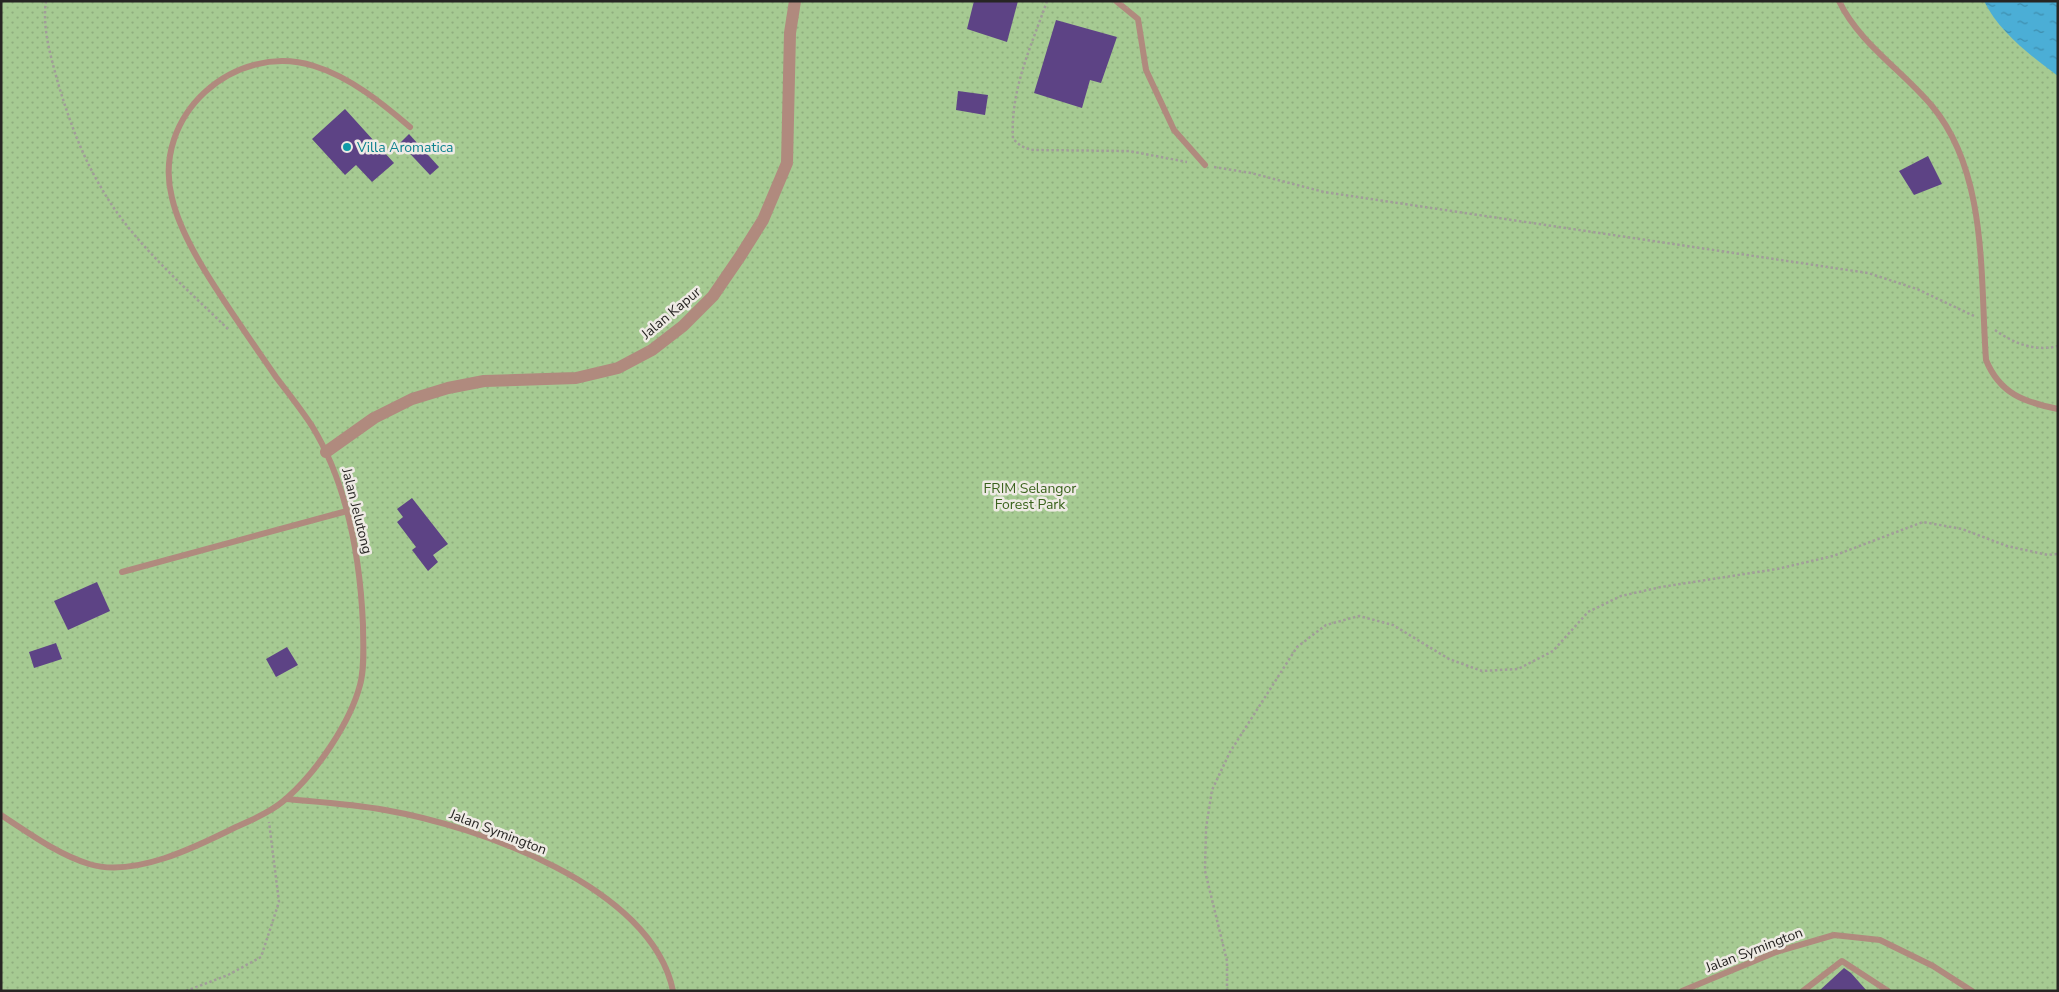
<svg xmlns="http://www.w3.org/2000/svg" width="2059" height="992" font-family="'Nunito Sans',sans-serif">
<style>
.green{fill:url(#green-dots)}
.water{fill:url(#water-ripples)}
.building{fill:#5d4385}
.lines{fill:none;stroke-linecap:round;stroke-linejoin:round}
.path{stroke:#a19d99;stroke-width:2.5;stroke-dasharray:2.5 2.5;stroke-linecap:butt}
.service{stroke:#b08a7e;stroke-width:6}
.minor{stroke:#b08a7e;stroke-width:12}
.culture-dot{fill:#0f9aa8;stroke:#eeeae4;stroke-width:2}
.labels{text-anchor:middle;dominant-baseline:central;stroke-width:5;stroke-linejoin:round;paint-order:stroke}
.culture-label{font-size:14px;fill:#0d838f;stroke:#eeeae4;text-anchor:start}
.street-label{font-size:14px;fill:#272523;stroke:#eeeae4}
.park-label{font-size:14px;fill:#3a631c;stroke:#eeeae4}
</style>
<defs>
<pattern id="green-dots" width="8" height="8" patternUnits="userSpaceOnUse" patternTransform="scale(1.25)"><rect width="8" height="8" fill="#a6ca92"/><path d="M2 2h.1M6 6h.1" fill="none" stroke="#8fad7e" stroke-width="1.8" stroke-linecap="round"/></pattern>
<pattern id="water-ripples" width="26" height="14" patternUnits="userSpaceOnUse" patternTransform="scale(1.25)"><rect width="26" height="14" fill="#4baed6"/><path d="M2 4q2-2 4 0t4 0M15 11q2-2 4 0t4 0" fill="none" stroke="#3e8dad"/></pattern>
</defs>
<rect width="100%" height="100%" fill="#eeeae4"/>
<rect class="green" x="1" y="1" width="2057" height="990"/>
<path class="water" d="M1984,1H2058V76C2031,56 1999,32 1984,1Z"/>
<g class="building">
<polygon points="974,1 1018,1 1007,42 967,29"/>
<polygon points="1056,20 1117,37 1101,83 1090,80 1082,108 1034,93"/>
<polygon points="958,91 988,95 985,115 956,110"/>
<polygon points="345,109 394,163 372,182 356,165 345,175 312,139"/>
<polygon points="409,134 439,167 430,175 400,143"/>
<polygon points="1928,156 1942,184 1914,195 1899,171"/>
<polygon points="412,498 448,544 433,555 438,562 428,571 412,550 416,547 397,522 403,517 397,509"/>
<polygon points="97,582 110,611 68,630 54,601"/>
<polygon points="56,643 62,659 34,668 29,652"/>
<polygon points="287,647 298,665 276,677 266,659"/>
<polygon points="1844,968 1851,973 1867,991 1819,991"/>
</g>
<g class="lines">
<g class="path">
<path d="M46,1C42,29 51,57 58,83C69,120 82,156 102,189C131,241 186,288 229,330"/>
<path d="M1047,1C1031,47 1010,90 1013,139L1021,146L1031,150L1129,151L1187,162"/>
<polyline points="1214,167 1251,173 1324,192 1868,273 1917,289 1974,316"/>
<path d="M1995,330C2013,343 2035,352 2058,346"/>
<polyline points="186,991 228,975 261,957 279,902 269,822"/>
<polyline points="1227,991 1227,961 1205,871 1206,828 1212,790 1230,752 1297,647 1326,625 1359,616 1393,625 1449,659 1482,671 1518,669 1553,651 1588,612 1621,596 1661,587 1777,569 1833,556 1923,522 1962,529 2007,546 2048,555 2058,554"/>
</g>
<g class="service">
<polyline points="1116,1 1138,19 1146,70 1174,130 1205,165"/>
<path d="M1839,1C1859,43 1903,71 1932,106C1988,173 1980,277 1986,360C2000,394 2024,402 2058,409"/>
<polyline points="122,572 347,511"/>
<path d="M286,799C319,802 352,804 385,810C477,826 652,886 673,991"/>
<path d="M1,815C29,833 57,854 89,864C134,878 196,847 236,827C254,819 273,811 288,797C317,771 350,723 360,685C365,667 363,644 363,625C360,556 348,485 312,426C301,409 288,393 276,377C252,342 227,307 205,271C191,248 178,224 172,198C151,116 234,41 314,66C350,77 382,103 410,127"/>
<polyline points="1682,991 1776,952 1834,935 1880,940 1933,966 1972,991"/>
<polyline points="1803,991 1842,961 1888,991"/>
</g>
<polyline class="minor" points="326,452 374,418 412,399 448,388 484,381 576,378 618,368 652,350 683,326 713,296 741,255 763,220 787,163 790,33 795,1"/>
</g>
<circle class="culture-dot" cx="347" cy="147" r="5"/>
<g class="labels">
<g class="culture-label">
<text x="357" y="147">Villa Aromatica</text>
</g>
<g class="street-label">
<text transform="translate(671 313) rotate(-40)">Jalan Kapur</text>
<text transform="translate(357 511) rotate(76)">Jalan Jelutong</text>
<text transform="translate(498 832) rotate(21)">Jalan Symington</text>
<text transform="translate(1754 950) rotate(-21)">Jalan Symington</text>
</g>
<g class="park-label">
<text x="1030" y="488">FRIM Selangor<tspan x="1030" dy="16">Forest Park</tspan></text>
</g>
</g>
<rect width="2059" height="992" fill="none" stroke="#272523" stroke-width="5"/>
</svg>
